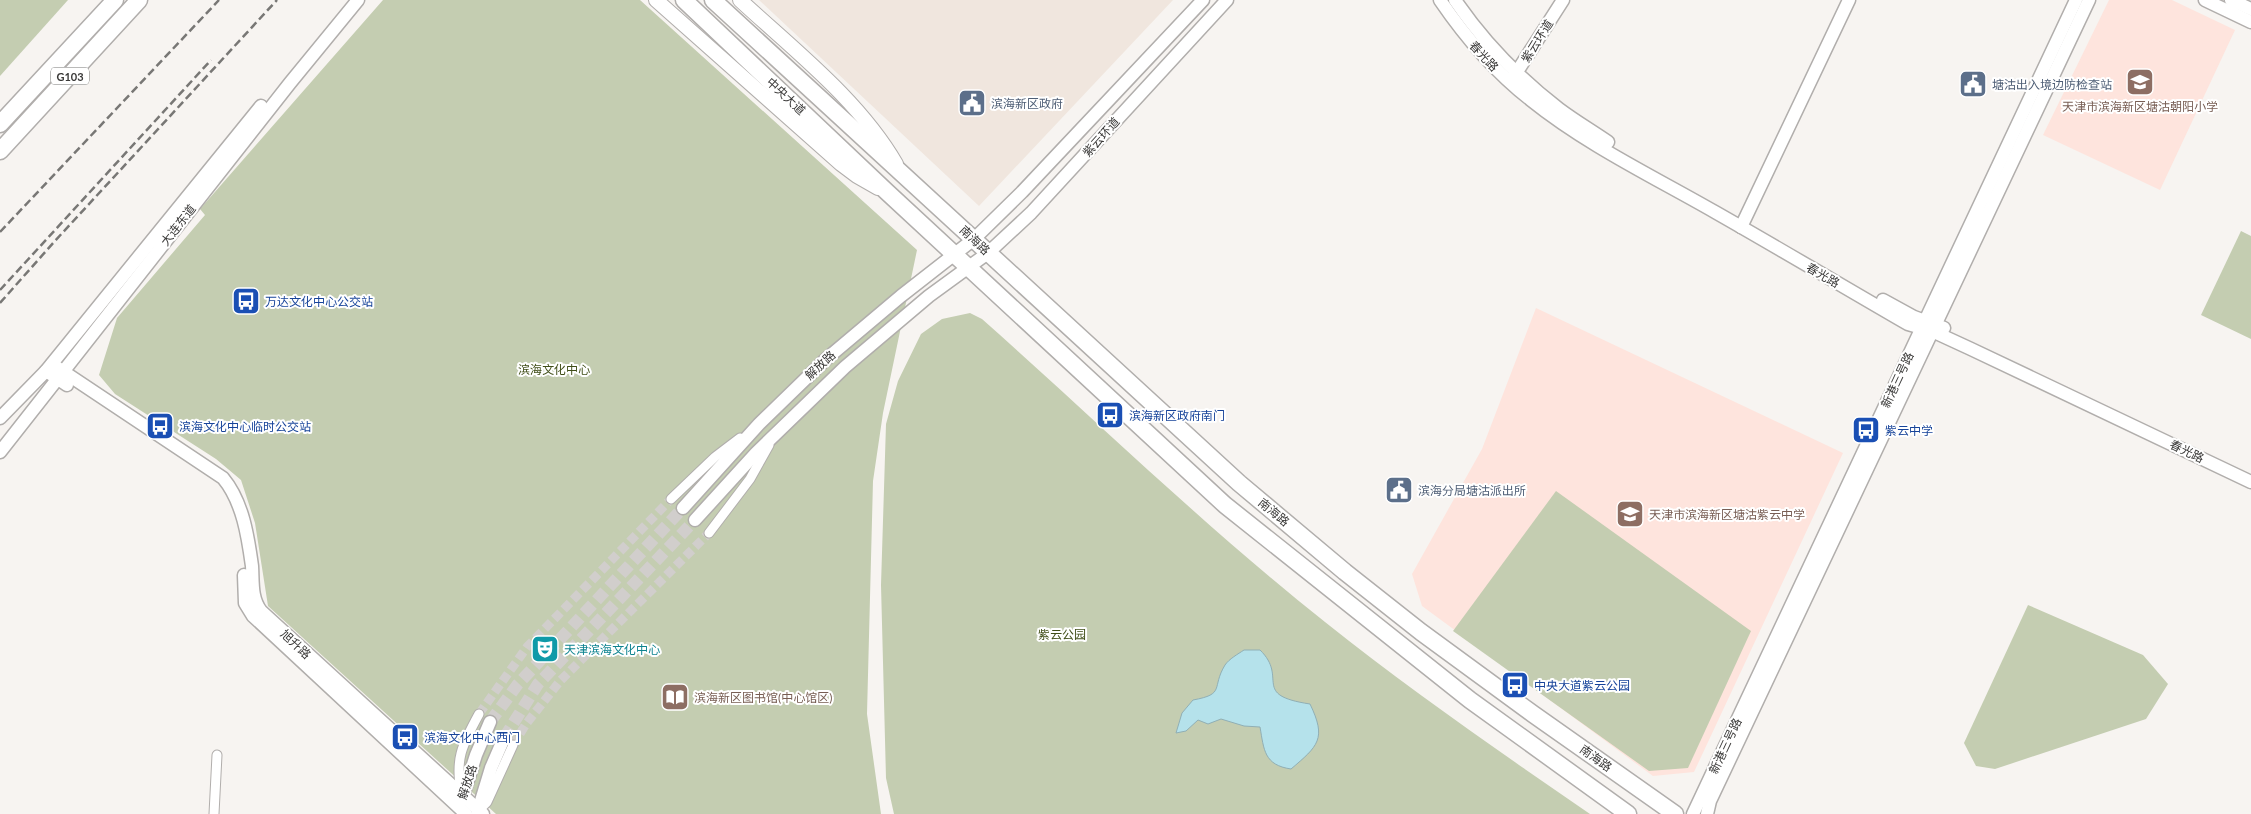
<svg xmlns="http://www.w3.org/2000/svg" width="2251" height="814" font-family="Lato,'Noto Sans SC',sans-serif">
<style>
.built{fill:#f0e6de}
.education{fill:#fee4dd}
.green{fill:#c4cdb1}
.water{fill:#b5e2eb;stroke:#90afb5}
.lines{fill:none;stroke-linecap:round;stroke-linejoin:round}
.street-tunnel{stroke:#d1cecc;stroke-width:9;stroke-dasharray:9 4.5;stroke-linecap:butt}
.secondary-tunnel{stroke:#d1cecc;stroke-width:12;stroke-dasharray:12 6;stroke-linecap:butt}
.street-casing{stroke:#b1aeac;stroke-width:11}
.secondary-casing{stroke:#b1aeac;stroke-width:15}
.primary-casing{stroke:#b1aeac;stroke-width:16}
.highway-casing{stroke:#b1aeac;stroke-width:19}
.street{stroke:#fff;stroke-width:9}
.secondary{stroke:#fff;stroke-width:12}
.primary{stroke:#fff;stroke-width:14}
.highway{stroke:#fff;stroke-width:16}
.rail{stroke:#787775;stroke-width:2.5;stroke-dasharray:8 4;stroke-linecap:butt}
.labels{text-anchor:middle;dominant-baseline:central;stroke-width:4;stroke-linejoin:round;paint-order:stroke}
.shield{fill:#fff;stroke:#747473;stroke-width:1}
.shield-label{font-size:11px;font-weight:bold;fill:#393837}
.street-label{font-size:12px;fill:#393837;stroke:#fff}
.service-label{font-size:12px;fill:#4e5e75;stroke:#fff;text-anchor:start}
.education-label{font-size:12px;fill:#785e54;stroke:#fff;text-anchor:start}
.transit-label{font-size:12px;fill:#164399;stroke:#fff;text-anchor:start}
.park-label{font-size:12px;fill:#404e18;stroke:#fff}
.culture-label{font-size:12px;fill:#0d838f;stroke:#fff;text-anchor:start}
</style>
<rect width="100%" height="100%" fill="#f7f4f1"/>
<polygon class="built" points="759,0 1173,0 979,206"/>
<g class="education">
<polygon points="2109,0 2172,0 2235,30 2160,190 2043,135"/>
<polygon points="1536,308 1843,453 1694,772 1653,776 1422,606 1412,574 1482,449"/>
</g>
<g class="green">
<polygon points="0,0 68,0 0,76"/>
<polygon points="383,0 640,0 917,250 883,413 873,481 867,714 881,814 496,814 268,606 255,523 241,480 216,459 115,394 99,375 117,318 205,215 200,209"/>
<polygon points="2241,231 2251,236 2251,339 2201,315"/>
<path d="M970,313L982,319C1096,420 1205,527 1325,622C1410,690 1500,752 1590,814H894L886,778L881,585L886,424L898,381L921,334L942,319Z"/>
<polygon points="1556,491 1751,631 1688,768 1649,771 1453,631"/>
<polygon points="2028,605 2143,655 2168,684 2146,719 1995,769 1976,766 1964,743"/>
</g>
<path class="water" d="M1244,650H1260C1289,678 1250,695 1310,704C1327,739 1318,746 1291,769C1264,765 1264,750 1260,727L1244,726L1221,719L1208,724L1198,720L1186,731L1176,733L1182,713L1193,700C1226,694 1211,688 1225,665C1229,659 1238,654 1244,650Z"/>
<g class="lines">
<g class="street-tunnel">
<polyline points="479,714 527,647 671,499"/>
<polyline points="513,745 526,724 560,681 709,533"/>
</g>
<g class="secondary-tunnel">
<polyline points="490,722 518,684 683,508"/>
<polyline points="504,738 538,684 695,520"/>
</g>
<g class="street-casing">
<g id="street">
<polyline points="671,499 715,457 740,438"/>
<polyline points="709,533 750,479 769,445"/>
<path d="M462,796C454,760 462,745 479,714"/>
<polyline points="479,810 487,802 513,745"/>
<polyline points="214,814 217,755"/>
</g>
</g>
<g class="secondary-casing">
<g id="secondary">
<path d="M1440,0C1466,38 1495,72 1531,100C1587,145 1654,177 1715,212C1780,249 1844,287 1908,324L1932,331L1971,349L2251,482"/>
<path d="M1455,0C1483,41 1520,79 1559,109C1575,121 1592,131 1608,142"/>
<polyline points="2205,0 2251,22"/>
<polyline points="2231,0 2251,9"/>
<polyline points="1513,78 1563,0"/>
<polyline points="1741,227 1849,0"/>
<polyline points="1883,300 1914,317 1944,328"/>
<path d="M52,364L223,478C243,502 248,537 252,566C253,582 251,598 261,611L483,814"/>
<polyline points="46,371 67,385"/>
<polyline points="0,418 46,371 261,106"/>
<polyline points="0,452 290,83 358,0"/>
<polyline points="683,508 759,424 825,360 901,296 974,239 1022,192 1203,0"/>
<polyline points="695,520 756,453 845,367 929,296 988,253 1031,213 1227,0"/>
<polyline points="244,575 245,603 253,616 466,814"/>
<polyline points="461,802 476,755 490,722"/>
<polyline points="477,814 491,768 504,738"/>
<polyline points="1693,814 2076,0"/>
<polyline points="1707,814 1710,801 2089,0"/>
</g>
</g>
<g class="primary-casing">
<g id="primary">
<polyline points="656,0 841,164 857,176 878,188"/>
<path d="M740,0C794,50 859,100 896,164"/>
</g>
</g>
<g class="highway-casing">
<g id="highway">
<polyline points="684,0 887,192 1225,505 1470,700 1628,814"/>
<polyline points="713,0 1239,483 1345,572 1421,632 1533,714 1675,814"/>
<polyline points="0,124 115,0"/>
<polyline points="0,151 139,0"/>
</g>
</g>
<use href="#street" class="street"/>
<use href="#secondary" class="secondary"/>
<use href="#primary" class="primary"/>
<use href="#highway" class="highway"/>
<g class="rail">
<polyline points="0,232 219,0"/>
<polyline points="0,290 211,60"/>
<polyline points="0,303 54,242 277,0"/>
</g>
</g>
<defs>
<g id="school-square" transform="scale(1.4375)"><rect x="-9" y="-9" width="18" height="18" rx="4" fill="#8d6e63" stroke="#fff"/><path d="M0-5L7-2L0 1L-7-2ZM-4 1L0 2.5L4 1V4Q0 6-4 4Z" fill="#fff"/></g>
<g id="civic-square" transform="scale(1.4375)"><rect x="-9" y="-9" width="18" height="18" rx="4" fill="#5c6f8a" stroke="#fff"/><path d="M-.6-6.5H3V-4.5H.6V-3L4-1V1h2V6H-6V1h2V-1L-.6-3ZM-1.2 2.5V6h2.4V2.5Z" fill="#fff"/></g>
<g id="bus-square" transform="scale(1.4375)"><rect x="-9" y="-9" width="18" height="18" rx="4" fill="#1a4fb4" stroke="#fff"/><path d="M-5-6H5V4H4V6H2V4H-2V6H-4V4H-5ZM-3.5-4V0h7V-4ZM-3.5 1.2v1.5H-2V1.2ZM2 1.2v1.5H3.5V1.2Z" fill="#fff"/></g>
<g id="theatre-square" transform="scale(1.4375)"><rect x="-9" y="-9" width="18" height="18" rx="4" fill="#0f9aa8" stroke="#fff"/><path d="M-5-5.5Q0-4 5-5.5V0Q5 5 0 6Q-5 5-5 0ZM-3.3-2.5H-1v1.5H-3.3ZM1-2.5H3.3v1.5H1ZM-2.8 1Q0 5.5 2.8 1Z" fill="#fff"/></g>
<g id="library-square" transform="scale(1.4375)"><rect x="-9" y="-9" width="18" height="18" rx="4" fill="#8d6e63" stroke="#fff"/><path d="M-6-4Q-3-5.5-.7-3.5V5Q-3 3-6 4ZM6-4Q3-5.5 .7-3.5V5Q3 3 6 4Z" fill="#fff"/></g>
</defs>
<g fill-rule="evenodd">
<use href="#school-square" x="2140" y="82"/>
<use href="#civic-square" x="1973" y="84"/>
<use href="#civic-square" x="972" y="103"/>
<use href="#bus-square" x="246" y="301"/>
<use href="#bus-square" x="1110" y="415"/>
<use href="#bus-square" x="160" y="426"/>
<use href="#bus-square" x="1866" y="430"/>
<use href="#civic-square" x="1399" y="490"/>
<use href="#school-square" x="1630" y="514"/>
<use href="#theatre-square" x="545" y="649"/>
<use href="#bus-square" x="1515" y="685"/>
<use href="#library-square" x="675" y="697"/>
<use href="#bus-square" x="405" y="737"/>
</g>
<g class="labels">
<rect class="shield" x="51" y="67.5" width="38" height="17" rx="4"/>
<g class="shield-label">
<text x="70" y="76">G103</text>
</g>
<g class="street-label">
<text transform="translate(1537 41) rotate(-58)">紫云环道</text>
<text transform="translate(1484 56) rotate(47)">春光路</text>
<text transform="translate(786 96) rotate(43)">中央大道</text>
<text transform="translate(1101 137) rotate(-48)">紫云环道</text>
<text transform="translate(178 225) rotate(-52)">大连东道</text>
<text transform="translate(975 240) rotate(43)">南海路</text>
<text transform="translate(1823 275) rotate(30)">春光路</text>
<text transform="translate(820 365) rotate(-42)">解放路</text>
<text transform="translate(1897 380) rotate(-65)">新港三号路</text>
<text transform="translate(2187 451) rotate(26)">春光路</text>
<text transform="translate(1274 512) rotate(40)">南海路</text>
<text transform="translate(296 644) rotate(43)">旭升路</text>
<text transform="translate(1725 746) rotate(-65)">新港三号路</text>
<text transform="translate(1596 758) rotate(35)">南海路</text>
<text transform="translate(467 782) rotate(-72)">解放路</text>
</g>
<g class="service-label">
<text x="1992" y="84">塘沽出入境边防检查站</text>
<text x="991" y="103">滨海新区政府</text>
<text x="1418" y="490">滨海分局塘沽派出所</text>
</g>
<g class="education-label">
<text x="2140" y="106" text-anchor="middle">天津市滨海新区塘沽朝阳小学</text>
<text x="1649" y="514">天津市滨海新区塘沽紫云中学</text>
<text x="694" y="697">滨海新区图书馆(中心馆区)</text>
</g>
<g class="transit-label">
<text x="265" y="301">万达文化中心公交站</text>
<text x="1129" y="415">滨海新区政府南门</text>
<text x="179" y="426">滨海文化中心临时公交站</text>
<text x="1885" y="430">紫云中学</text>
<text x="1534" y="685">中央大道紫云公园</text>
<text x="424" y="737">滨海文化中心西门</text>
</g>
<g class="park-label">
<text x="554" y="369">滨海文化中心</text>
<text x="1062" y="634">紫云公园</text>
</g>
<g class="culture-label">
<text x="564" y="649">天津滨海文化中心</text>
</g>
</g>
</svg>
